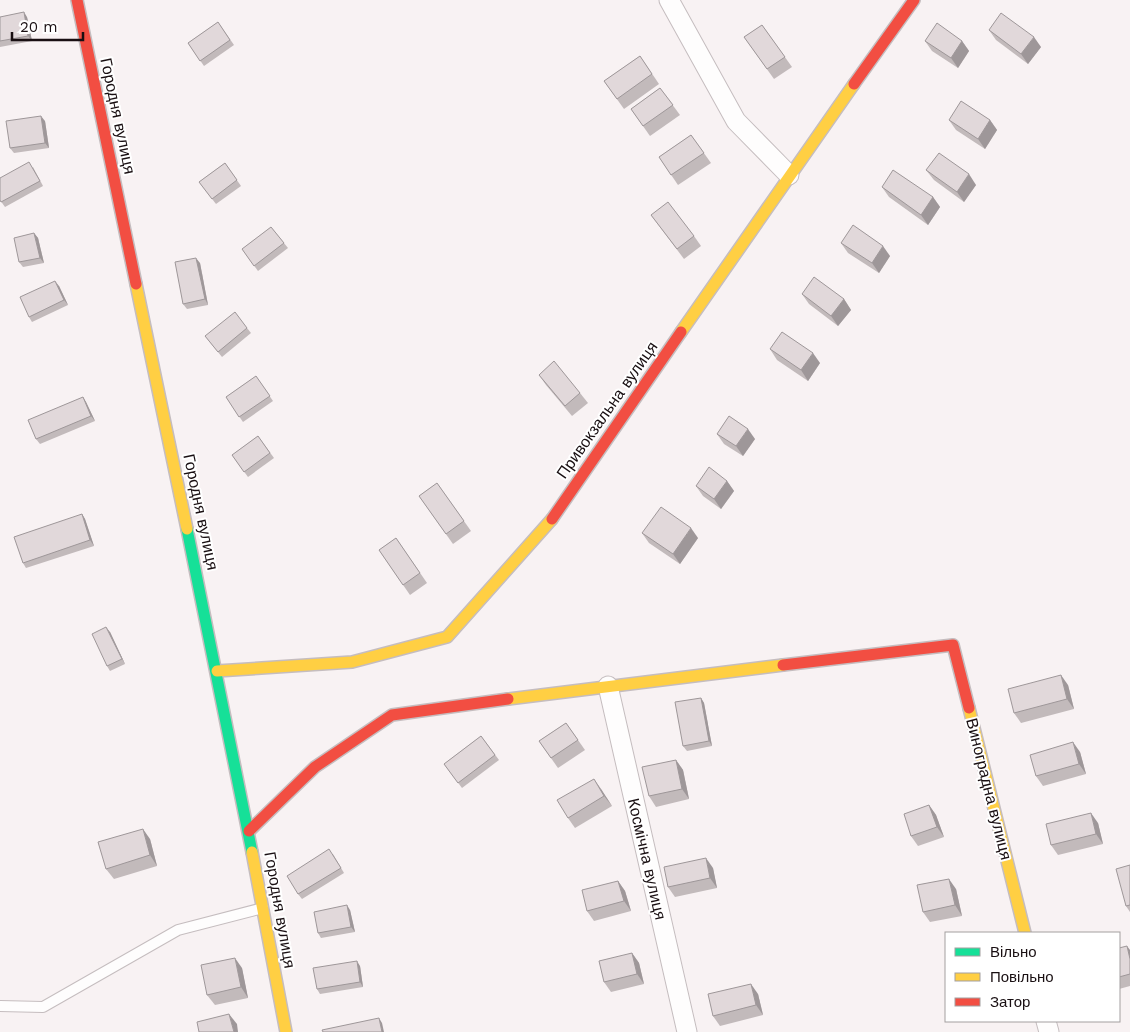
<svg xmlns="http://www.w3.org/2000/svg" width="1130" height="1032" font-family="'Work Sans',sans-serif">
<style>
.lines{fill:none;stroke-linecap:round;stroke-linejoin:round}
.lane-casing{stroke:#c5bdbf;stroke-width:12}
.street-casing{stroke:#c5bdbf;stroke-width:21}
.fast-casing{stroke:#c5bdbf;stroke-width:14}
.slow-casing{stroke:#c5bdbf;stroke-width:14}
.jam-casing{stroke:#c5bdbf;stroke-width:14}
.lane{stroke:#fefdfd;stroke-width:10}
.street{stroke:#fefdfd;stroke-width:19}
.fast{stroke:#16e098;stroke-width:11}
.slow{stroke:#ffcf43;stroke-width:11}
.jam{stroke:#f24e42;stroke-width:11}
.wall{fill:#c2babb}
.shaded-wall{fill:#9e9799}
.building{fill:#e1d8da;stroke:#9e9799}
.labels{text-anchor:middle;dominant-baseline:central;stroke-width:4;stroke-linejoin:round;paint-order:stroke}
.street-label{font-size:16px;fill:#190f12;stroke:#fff}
</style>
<rect width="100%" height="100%" fill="#f8f2f3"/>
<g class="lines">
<g class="lane-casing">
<polyline id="lane" points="0,1006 43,1007 178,930 263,908"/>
</g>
<g class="street-casing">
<g id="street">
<polyline points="669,0 736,121 789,175"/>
<polyline points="608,686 687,1032"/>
<polyline points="1046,1021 1049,1032"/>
</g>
</g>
<g class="fast-casing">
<polyline id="fast" points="187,529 252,852"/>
</g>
<g class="slow-casing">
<g id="slow">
<polyline points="136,284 187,529"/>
<polyline points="681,332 854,84"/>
<polyline points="217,671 352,662 447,637 552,519"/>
<polyline points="508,699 783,665"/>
<polyline points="969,708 1025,933"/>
<polyline points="252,852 286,1032"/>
</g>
</g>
<g class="jam-casing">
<g id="jam">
<polyline points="77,0 136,284"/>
<polyline points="854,84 914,0"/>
<polyline points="552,519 681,332"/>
<polyline points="783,665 953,645 969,708"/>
<polyline points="249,831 315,767 392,715 508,699"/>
</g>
</g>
<use href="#lane" class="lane"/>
<use href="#street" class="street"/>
<use href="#fast" class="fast"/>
<use href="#slow" class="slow"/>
<use href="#jam" class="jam"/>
</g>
<g class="wall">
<polygon points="0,17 27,17 32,41 0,47"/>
<polygon points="218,22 234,45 204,66 188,43"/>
<polygon points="762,25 792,67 774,79 744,37"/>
<polygon points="989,30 1041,47 1028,64 996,40"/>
<polygon points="925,41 962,41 969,51 958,68 932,51"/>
<polygon points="640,56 659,84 624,109 604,81"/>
<polygon points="660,88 680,115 650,136 631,109"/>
<polygon points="949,120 990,120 997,130 985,149 956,130"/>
<polygon points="45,121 49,148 14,153 10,148"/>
<polygon points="691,135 711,163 678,185 659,157"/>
<polygon points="225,163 241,186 216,204 199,182"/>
<polygon points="33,167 43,186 5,207 0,200"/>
<polygon points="926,170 976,185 964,202 934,180"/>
<polygon points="882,187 933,197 940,207 928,225 889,197"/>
<polygon points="651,215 694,236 701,246 684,259"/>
<polygon points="271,227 288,248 258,271 242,249"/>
<polygon points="34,233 38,238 44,263 23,267 19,262"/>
<polygon points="841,243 890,256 879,273 848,253"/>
<polygon points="200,263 208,305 187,309 183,304"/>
<polygon points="59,286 68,305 32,322 29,317"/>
<polygon points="802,294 844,299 851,310 838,326 809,304"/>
<polygon points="247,328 251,333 222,357 205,336"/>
<polygon points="770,349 820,363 808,381 777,360"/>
<polygon points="539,375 580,393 588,403 572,416 546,385"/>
<polygon points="256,376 273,401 243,422 226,397"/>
<polygon points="83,397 86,402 95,421 40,444 36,439"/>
<polygon points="717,434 755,439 743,456 724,444"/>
<polygon points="258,436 274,458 248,477 232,455"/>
<polygon points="727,481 734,491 721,509 703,496 696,486"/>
<polygon points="437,483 471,531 453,544 419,496"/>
<polygon points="82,514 85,519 94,546 26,568 23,563"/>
<polygon points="642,533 698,538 680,564 649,543"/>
<polygon points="396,538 427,583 410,595 379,550"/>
<polygon points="110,632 125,664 110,671 107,666"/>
<polygon points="1068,685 1074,709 1021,723 1014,713"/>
<polygon points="701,698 704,703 712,746 687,751 683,746"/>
<polygon points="566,723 585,750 558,768 539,741"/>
<polygon points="481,736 499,760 462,788 444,764"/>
<polygon points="1080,752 1086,774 1043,786 1036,776"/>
<polygon points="676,760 683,770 689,799 656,807 649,796"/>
<polygon points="601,789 612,806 575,828 568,818"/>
<polygon points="929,805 936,815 944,837 918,846 911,836"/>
<polygon points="1098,823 1103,844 1058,855 1051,845"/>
<polygon points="150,839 157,866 114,879 106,869"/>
<polygon points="333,854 344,873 302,899 298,894"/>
<polygon points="1130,865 1130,912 1126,906"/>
<polygon points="713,868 717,888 675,897 668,887"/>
<polygon points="618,881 625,891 631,911 594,921 587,911"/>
<polygon points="956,889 962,916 930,922 923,912"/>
<polygon points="350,910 355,932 321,938 318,933"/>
<polygon points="1119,948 1130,950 1130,986 1119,989"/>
<polygon points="632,953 639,963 644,984 611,992 604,982"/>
<polygon points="360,966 363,987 320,994 317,989"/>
<polygon points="242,968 248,998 215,1005 207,995"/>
<polygon points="758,994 763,1015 720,1026 713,1016"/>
</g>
<g class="shaded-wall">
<polygon points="24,12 27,17 32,41 28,36"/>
<polygon points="1034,37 1041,47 1028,64 1021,54"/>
<polygon points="962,41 969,51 958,68 951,58"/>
<polygon points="41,116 45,121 49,148 45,143"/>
<polygon points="990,120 997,130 985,149 978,139"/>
<polygon points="969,174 976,185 964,202 957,192"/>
<polygon points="933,197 940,207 928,225 921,215"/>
<polygon points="34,233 38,238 44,263 40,258"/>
<polygon points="883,246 890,256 879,273 872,263"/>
<polygon points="196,258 200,263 208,305 205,299"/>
<polygon points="55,281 59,286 68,305 64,300"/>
<polygon points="844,299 851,310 838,326 831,316"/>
<polygon points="813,353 820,363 808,381 801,370"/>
<polygon points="83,397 86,402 95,421 91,416"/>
<polygon points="748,429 755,439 743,456 736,446"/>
<polygon points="727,481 734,491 721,509 714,499"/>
<polygon points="82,514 85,519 94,546 90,540"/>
<polygon points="691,528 698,538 680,564 673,554"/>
<polygon points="106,627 110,632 125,664 122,659"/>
<polygon points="1061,675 1068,685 1074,709 1067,699"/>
<polygon points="701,698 704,703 712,746 709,741"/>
<polygon points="1073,742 1080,752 1086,774 1079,764"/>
<polygon points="676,760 683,770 689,799 682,789"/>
<polygon points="594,779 601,789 612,806 604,796"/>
<polygon points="929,805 936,815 944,837 937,827"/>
<polygon points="1091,813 1098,823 1103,844 1096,834"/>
<polygon points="143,829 150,839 157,866 150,855"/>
<polygon points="706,858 713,868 717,888 710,878"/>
<polygon points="949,879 956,889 962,916 955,905"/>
<polygon points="618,881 625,891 631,911 624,901"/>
<polygon points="347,905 350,910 355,932 351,927"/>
<polygon points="1127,946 1130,950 1130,959"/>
<polygon points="632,953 639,963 644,984 637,974"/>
<polygon points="235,958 242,968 248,998 241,987"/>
<polygon points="357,961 360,966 363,987 360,982"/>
<polygon points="751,984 758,994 763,1015 756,1005"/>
<polygon points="229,1014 237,1024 238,1032 234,1032"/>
<polygon points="379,1018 382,1023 384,1032 382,1032"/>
</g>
<g class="building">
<polygon points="24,12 28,36 0,41 0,17"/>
<polygon points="1001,13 1034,37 1021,54 989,30"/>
<polygon points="218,22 230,40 200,61 188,43"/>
<polygon points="937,23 962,41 951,58 925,41"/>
<polygon points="762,25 785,57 767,69 744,37"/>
<polygon points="640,56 652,74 617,99 604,81"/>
<polygon points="660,88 673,105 643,126 631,109"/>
<polygon points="961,101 990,120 978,139 949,120"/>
<polygon points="41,116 45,143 10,148 6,121"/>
<polygon points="691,135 704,153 671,175 659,157"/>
<polygon points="939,153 969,174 957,192 926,170"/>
<polygon points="29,162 40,181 1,202 0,200 0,178"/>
<polygon points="225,163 237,180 212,199 199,182"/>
<polygon points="893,170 933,197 921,215 882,187"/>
<polygon points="668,202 694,236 677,249 651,215"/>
<polygon points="853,225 883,246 872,263 841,243"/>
<polygon points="271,227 284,243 254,266 242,249"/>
<polygon points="34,233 40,258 19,262 14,238"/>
<polygon points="196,258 205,299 183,304 175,262"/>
<polygon points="814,277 844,299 831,316 802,294"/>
<polygon points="55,281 64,300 29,317 20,297"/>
<polygon points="235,312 247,328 218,352 205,336"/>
<polygon points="782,332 813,353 801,370 770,349"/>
<polygon points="554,361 580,393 565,406 539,375"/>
<polygon points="256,376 270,396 239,417 226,397"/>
<polygon points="83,397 91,416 36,439 28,420"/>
<polygon points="729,416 748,429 736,446 717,434"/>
<polygon points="258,436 270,453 244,472 232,455"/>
<polygon points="709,467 727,481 714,499 696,486"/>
<polygon points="437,483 464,521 446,534 419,496"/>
<polygon points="661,507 691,528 673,554 642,533"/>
<polygon points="82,514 90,540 23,563 14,537"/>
<polygon points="396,538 420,573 403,585 379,550"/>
<polygon points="106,627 122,659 107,666 92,634"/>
<polygon points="1061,675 1067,699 1014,713 1008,689"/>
<polygon points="701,698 709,741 683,746 675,702"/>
<polygon points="566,723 578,740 551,758 539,741"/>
<polygon points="481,736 495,755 458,783 444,764"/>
<polygon points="1073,742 1079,764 1036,776 1030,755"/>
<polygon points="676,760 682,789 649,796 642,767"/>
<polygon points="594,779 604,796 568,818 557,800"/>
<polygon points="929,805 937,827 911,836 904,814"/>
<polygon points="1091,813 1096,834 1051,845 1046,824"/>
<polygon points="143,829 150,855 106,869 98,842"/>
<polygon points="329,849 341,868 298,894 287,876"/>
<polygon points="706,858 710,878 668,887 664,867"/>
<polygon points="1130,865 1130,905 1126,906 1116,869"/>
<polygon points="949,879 955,905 923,912 917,885"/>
<polygon points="618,881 624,901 587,911 582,890"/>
<polygon points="347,905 351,927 318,933 314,912"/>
<polygon points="1127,946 1130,959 1130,974 1119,977 1119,948"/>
<polygon points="632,953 637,974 604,982 599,961"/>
<polygon points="235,958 241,987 207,995 201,965"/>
<polygon points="357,961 360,982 317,989 313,968"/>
<polygon points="751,984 756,1005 713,1016 708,994"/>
<polygon points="229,1014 234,1032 199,1032 197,1022"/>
<polygon points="379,1018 382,1032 323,1032 322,1030"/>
</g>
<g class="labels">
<g class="street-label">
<text transform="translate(118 116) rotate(78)">Городня вулиця</text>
<text transform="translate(607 410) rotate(-55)">Привокзальна вулиця</text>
<text transform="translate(201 512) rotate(78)">Городня вулиця</text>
<text transform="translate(989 789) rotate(76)">Виноградна вулиця</text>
<text transform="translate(647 859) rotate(77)">Космічна вулиця</text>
<text transform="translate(280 910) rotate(80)">Городня вулиця</text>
</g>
</g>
<rect x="945" y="932" width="175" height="90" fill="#ffffff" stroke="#a39fa0"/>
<rect x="955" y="948" width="25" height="8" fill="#16e098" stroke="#a39fa0"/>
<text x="990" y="957" font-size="15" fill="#190f12">Вільно</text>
<rect x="955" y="973" width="25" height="8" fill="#ffcf43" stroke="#a39fa0"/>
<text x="990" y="982" font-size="15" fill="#190f12">Повільно</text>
<rect x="955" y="998" width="25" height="8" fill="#f24e42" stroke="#a39fa0"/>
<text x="990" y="1007" font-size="15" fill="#190f12">Затор</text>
<path d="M12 32v8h71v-8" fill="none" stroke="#190f12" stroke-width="2.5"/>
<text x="20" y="32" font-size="15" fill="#190f12" stroke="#ffffff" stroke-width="4" paint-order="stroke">20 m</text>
</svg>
